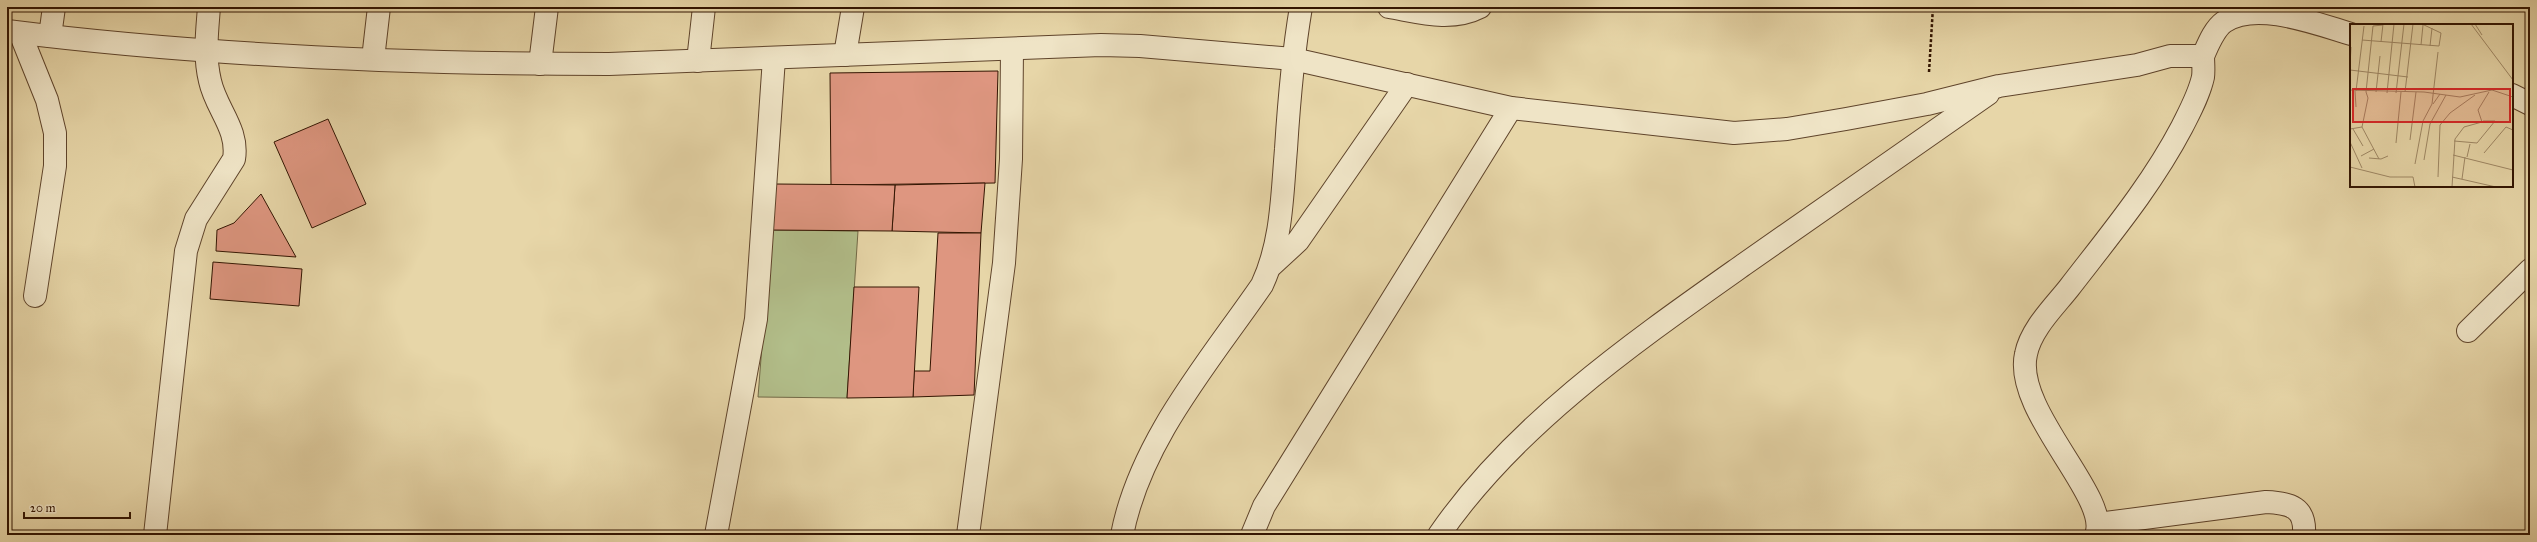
<svg xmlns="http://www.w3.org/2000/svg" width="2537" height="542" font-family="'IM FELL Great Primer',serif">
<style>
.green{fill:#b2be8a;stroke:#726946}
.building{fill:#de9680;stroke:#321401}
.lines{fill:none;stroke-linecap:round;stroke-linejoin:round}
.minor-casing{stroke:#5f442b;stroke-width:24}
.path{stroke:#321401;stroke-width:2.5;stroke-dasharray:3 2;stroke-linecap:butt}
.minor{stroke:#efe4c6;stroke-width:22}
.inset-road{fill:none;stroke:#9f8865;stroke-width:1}
.view{fill:#d62828;fill-opacity:0.15;stroke:#d62828;stroke-width:2}
.inset-edge{fill:none;stroke:#321401;stroke-width:2}
</style>
<rect width="100%" height="100%" fill="#e7d6a8"/>
<filter id="stains"><feTurbulence type="fractalNoise" baseFrequency=".005" numOctaves="4"/><feColorMatrix values="0 0 0 0 .2 0 0 0 0 .09 0 0 0 0 .02 0 0 0 .5 -.17"/></filter>
<radialGradient id="worn" r=".72"><stop offset=".6" stop-color="#630" stop-opacity="0"/><stop offset="1" stop-color="#630" stop-opacity=".3"/></radialGradient>
<polygon class="green" points="771,230 858,231 847,398 758,397"/>
<g class="building">
<polygon points="998,71 995,183 831,185 830,73"/>
<polygon points="328,119 366,204 312,228 274,142"/>
<polygon points="985,183 981,233 892,231 895,185"/>
<polygon points="775,184 895,185 892,231 771,230"/>
<polygon points="261,194 296,257 216,251 217,230 234,223"/>
<polygon points="938,233 981,233 974,395 913,397 914,371 930,371"/>
<polygon points="213,262 302,269 299,306 210,299"/>
<polygon points="854,287 919,287 913,397 847,398"/>
</g>
<g class="lines">
<g class="minor-casing">
<g id="minor">
<path d="M1389,7C1419,12 1451,22 1480,7"/>
<path d="M7,31C205,56 410,64 609,64L1101,45L1140,46L1293,59L1511,108L1734,133L1787,129L1846,119L1927,104L1999,86L2137,65L2170,56H2203C2208,45 2214,29 2224,22C2256,0 2317,24 2351,34"/>
<polyline points="20,33 47,100 55,133 55,166 35,296"/>
<polyline points="50,36 54,7"/>
<polyline points="845,55 853,7"/>
<polyline points="373,59 379,7"/>
<polyline points="698,61 704,7"/>
<polyline points="540,64 547,7"/>
<polyline points="2512,95 2530,104"/>
<polyline points="1272,265 1298,241 1407,84"/>
<polyline points="2468,331 2530,270"/>
<path d="M2098,524L2266,502C2290,503 2306,507 2304,535"/>
<path d="M155,535L186,251L196,219L234,159C239,129 216,109 210,81C204,56 207,33 209,7"/>
<polyline points="716,535 756,319 774,58"/>
<polyline points="968,535 1004,263 1011,159 1012,49"/>
<path d="M1122,535C1140,441 1209,362 1262,285C1282,242 1282,196 1286,149C1289,101 1293,54 1301,7"/>
<polyline points="1252,535 1264,506 1511,108"/>
<path d="M1439,535C1515,424 1637,340 1746,263C1827,207 1907,150 1988,94"/>
<path d="M2096,535C2111,497 2013,411 2026,354C2031,329 2054,307 2069,288C2109,236 2151,186 2182,127C2190,111 2199,95 2203,77C2204,70 2203,62 2203,56"/>
</g>
</g>
<polyline class="path" points="1929,72 1933,7"/>
<use href="#minor" class="minor"/>
</g>
<g transform="translate(2350 24)">
<rect width="163" height="163" fill="#e7d6a8"/>
<path class="inset-road" d="M121,0L163,56M125,0L132,11M12,16L89,22L91,9L72,0M31,18L33,0M71,21L73,1M80,22L82,4M0,42L1,23M0,46L58,53M0,66L74,68L110,73L142,66L163,73M5,67L6,83M6,67L14,2M26,68L30,32M55,68L63,0M37,69L44,0M46,69L54,0M83,80L90,70M0,105L12,103M3,105L13,122M60,116L66,68M104,117L127,119L145,97H133M0,118L12,144M46,119L51,68M134,129L156,103L163,106M103,131L163,146M11,132L24,125M117,133L120,120M19,134L31,135L38,132M29,135L12,103L18,74L16,68L23,2L33,1M74,136L80,100L96,71M65,140L73,97L82,80L88,28M0,143L40,153H63L65,163M88,153L90,101L100,89L125,71M102,153L146,163M112,155L115,133M102,163L105,115L114,103L132,98L128,86L139,68"/>
<path class="view" d="M3,65H160V98H3Z"/>
<rect width="163" height="163" class="inset-edge"/>
</g>
<rect width="2537" height="542" fill="none" stroke="#e7d6a8" stroke-width="24"/>
<rect x="8" y="8" width="2521" height="526" fill="none" stroke="#321401" stroke-width="2"/>
<rect x="12" y="12" width="2513" height="518" fill="none" stroke="#321401"/>
<path d="M24 512v6h106v-6" fill="none" stroke="#321401" stroke-width="2"/>
<text x="30" y="512" font-size="12" fill="#321401" stroke="#efe4c6" stroke-width="3" paint-order="stroke">20 m</text>
<rect width="100%" height="100%" filter="url(#stains)"/>
<rect width="100%" height="100%" fill="url(#worn)"/>
</svg>
